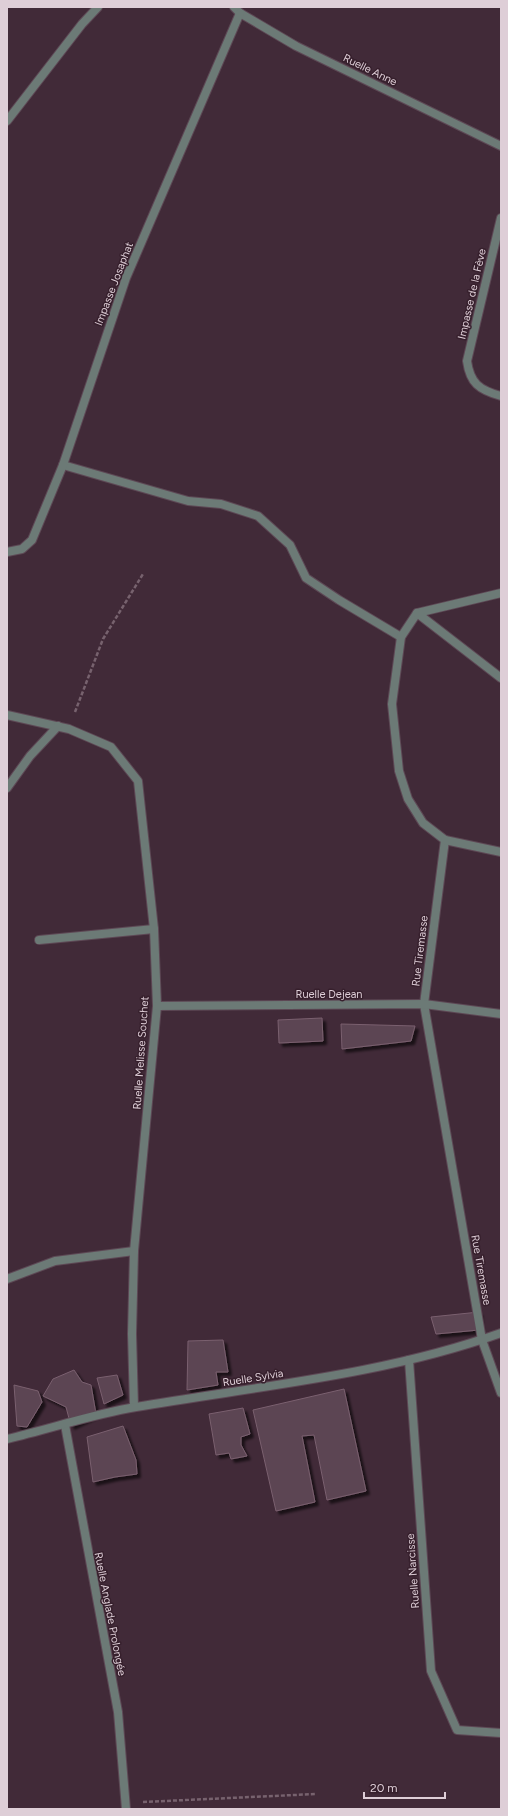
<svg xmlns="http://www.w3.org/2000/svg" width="508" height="1816" font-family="Figtree,sans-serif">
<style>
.building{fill:#5c4452;stroke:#7a606f;filter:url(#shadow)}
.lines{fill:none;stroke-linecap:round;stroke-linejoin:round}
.lane-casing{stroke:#5d4855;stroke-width:10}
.street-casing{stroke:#5d4855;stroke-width:10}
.path{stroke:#77626e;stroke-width:2.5;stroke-dasharray:4 2;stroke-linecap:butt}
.lane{stroke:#6c7a76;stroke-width:8}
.street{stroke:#6c7a76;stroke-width:8}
.labels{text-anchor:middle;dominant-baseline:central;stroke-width:3;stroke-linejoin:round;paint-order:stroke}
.street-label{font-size:11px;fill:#deced7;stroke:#37202d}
</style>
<defs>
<filter id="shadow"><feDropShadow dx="3.5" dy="3.5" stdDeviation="1" flood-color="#0009"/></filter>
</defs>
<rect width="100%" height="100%" fill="#412a38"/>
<g class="building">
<polygon points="322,1018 323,1041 279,1043 278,1020"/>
<polygon points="341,1024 415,1026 411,1041 342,1049"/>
<polygon points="479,1312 479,1330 436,1334 431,1317"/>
<polygon points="223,1340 228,1372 216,1372 218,1385 187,1390 188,1341"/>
<polygon points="74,1370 82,1382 91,1385 96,1414 71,1426 66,1407 43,1396 53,1379"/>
<polygon points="117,1375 123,1395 104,1404 97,1378"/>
<polygon points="14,1385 38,1391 42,1402 27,1427 17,1426"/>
<polygon points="344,1389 366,1491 327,1500 314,1435 302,1436 315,1502 276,1511 253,1410"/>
<polygon points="243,1408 250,1434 241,1437 241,1445 247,1456 231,1459 229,1453 216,1455 209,1414"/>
<polygon points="123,1426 136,1460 137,1474 115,1477 93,1482 87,1437"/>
</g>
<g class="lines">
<g class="lane-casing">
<g id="lane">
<polyline points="39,940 154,929"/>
<polyline points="7,1279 55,1261 134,1251"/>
</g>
</g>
<g class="street-casing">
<g id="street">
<polyline points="234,7 240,13 296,46 501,146"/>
<polyline points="7,121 82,24 98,7"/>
<path d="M501,218L467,361C470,383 479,390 501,396"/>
<polyline points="63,465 188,501 221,504 258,516 290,545 306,578 339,600 401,637"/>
<polyline points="7,552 22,549 32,540 63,465 126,278 240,13"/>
<polyline points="501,593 417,613 401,637 392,704 399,771 408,799 423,823 445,840 424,1004 482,1340 501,1393"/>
<polyline points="417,613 501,678"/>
<polyline points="7,715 69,729 111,747 138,781 154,929 157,1006 134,1251 132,1334 134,1407"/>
<polyline points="7,788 30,756 58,726"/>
<polyline points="445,840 501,852"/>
<polyline points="157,1006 424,1004 501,1014"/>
<polyline points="409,1360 431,1671 457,1730 501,1733"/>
<polyline points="65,1425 118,1712 126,1809"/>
<path d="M7,1439C50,1429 93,1414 136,1407C259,1386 383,1375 501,1333"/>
</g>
</g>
<g class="path">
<polyline points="75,712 103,639 143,574"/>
<polyline points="143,1802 316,1794"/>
</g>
<use href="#lane" class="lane"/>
<use href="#street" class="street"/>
</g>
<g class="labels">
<g class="street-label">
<text transform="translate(370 70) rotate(26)">Ruelle Anne</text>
<text transform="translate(114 284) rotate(-69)">Impasse Josaphat</text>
<text transform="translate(472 294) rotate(-77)">Impasse de la Fève</text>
<text transform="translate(420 951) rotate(-83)">Rue Tiremasse</text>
<text x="329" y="994">Ruelle Dejean</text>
<text transform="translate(141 1053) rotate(-86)">Ruelle Melisse Souchet</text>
<text transform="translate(481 1270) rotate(80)">Rue Tiremasse</text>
<text transform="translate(253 1378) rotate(-9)">Ruelle Sylvia</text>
<text transform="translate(413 1571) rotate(-94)">Ruelle Narcisse</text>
<text transform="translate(110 1614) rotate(79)">Ruelle Anglade Prolongée</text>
</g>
</g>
<rect width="508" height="1816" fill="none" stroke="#deced7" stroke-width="16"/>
<path d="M364 1792v6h81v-6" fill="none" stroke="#deced7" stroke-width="2"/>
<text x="370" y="1792" font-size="12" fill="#deced7" stroke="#37202d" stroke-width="3" paint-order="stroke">20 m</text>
</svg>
